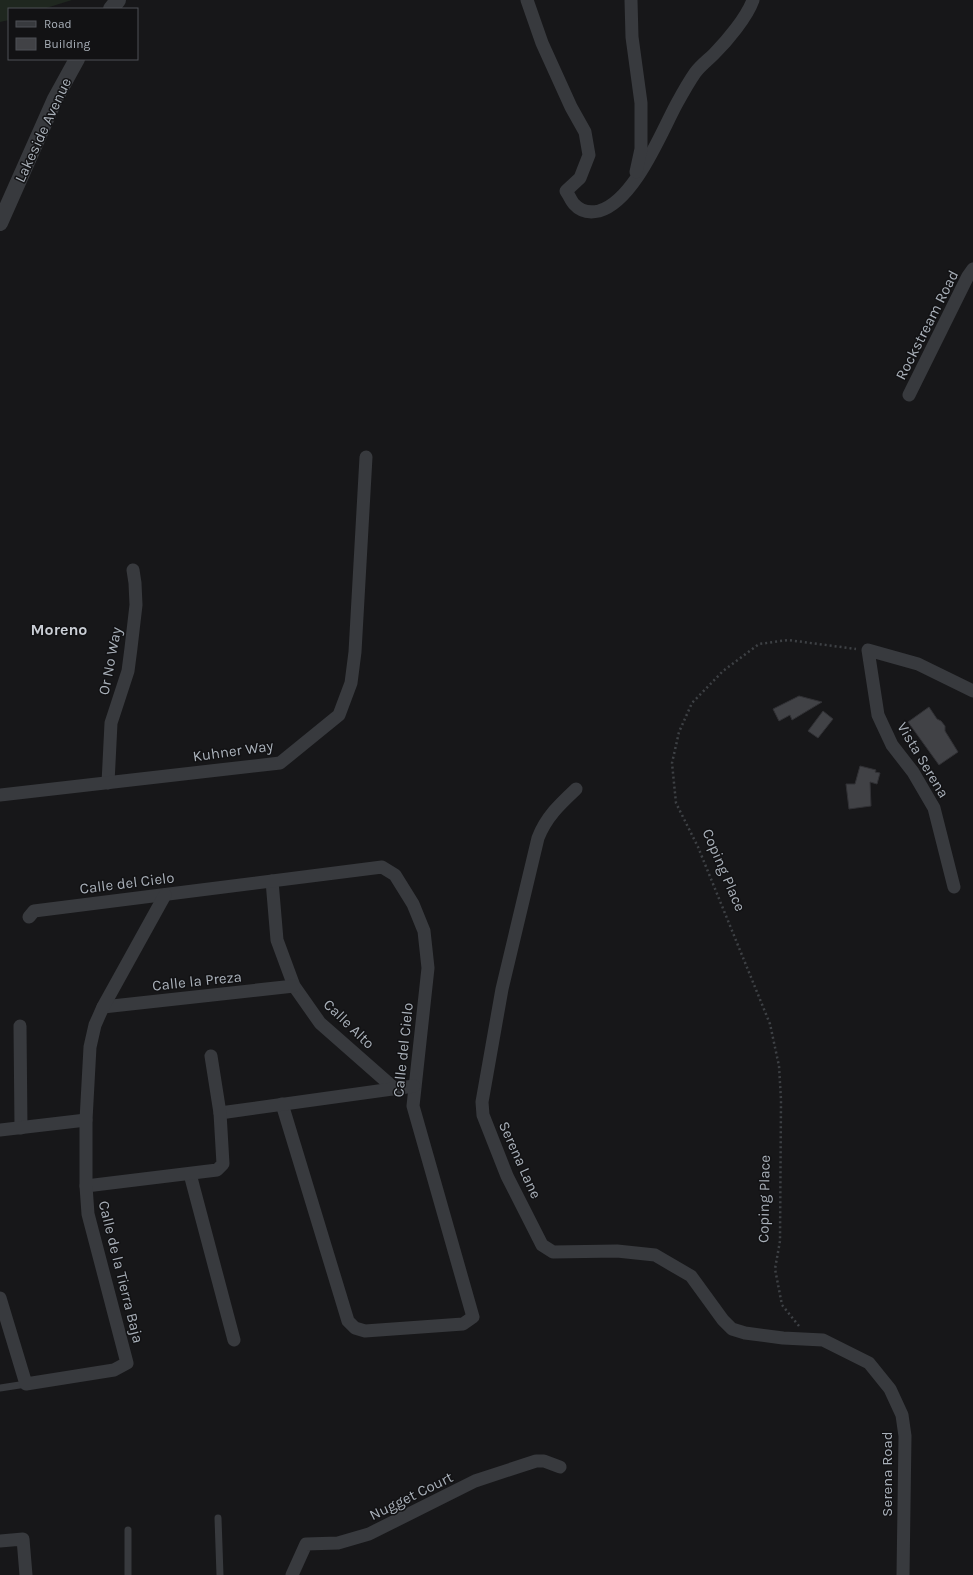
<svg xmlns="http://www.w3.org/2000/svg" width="973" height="1575" font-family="Karla,sans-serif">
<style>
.green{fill:#1f271f}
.building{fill:#414246;stroke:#313135}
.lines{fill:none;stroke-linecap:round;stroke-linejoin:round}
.path{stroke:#3e4145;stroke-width:2.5;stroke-dasharray:2 3;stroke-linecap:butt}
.service{stroke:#383a3e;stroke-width:7}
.minor{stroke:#383a3e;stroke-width:13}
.tertiary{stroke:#383a3e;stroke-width:16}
.labels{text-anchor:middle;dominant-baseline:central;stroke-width:3;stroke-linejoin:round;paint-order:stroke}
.street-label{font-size:15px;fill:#a9b0b9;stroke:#121214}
.neighbourhood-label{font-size:16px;font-weight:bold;fill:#caced5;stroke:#121214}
</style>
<rect width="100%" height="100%" fill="#171719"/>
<polygon class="green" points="0,0 72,0 43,9 9,9 9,20 0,22"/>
<g class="building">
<polygon points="799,696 822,702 792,720 790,715 779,721 773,709"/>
<polygon points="929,707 937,719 941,721 945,726 945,731 958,752 939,765 908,722"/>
<polygon points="823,711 833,719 818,738 808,731"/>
<polygon points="860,766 876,770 875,772 880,773 877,784 870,782 871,806 849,809 846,784 855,784"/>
</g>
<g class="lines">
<polyline class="path" points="799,1326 782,1305 775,1269 780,1241 781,1100 779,1066 770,1024 698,847 676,803 672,763 679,732 692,703 723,671 759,644 788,640 856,649"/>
<g class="service">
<polyline points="0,1388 26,1384"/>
<polyline points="218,1518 220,1575"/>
<polyline points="128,1530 128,1575"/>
</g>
<g class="minor">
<path d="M527,0L542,43L571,107L585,132L589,155L580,178L566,191C569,195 571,201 574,204C581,212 590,213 599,211C634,201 660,135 676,105C682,94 688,83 695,73C700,66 708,60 714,54C727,41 747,17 753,0"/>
<polyline points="631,0 632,37 641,103 641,149 636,172"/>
<polyline points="909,395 968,276 973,269"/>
<polyline points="108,783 111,723 128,671 131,648 136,605 135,583 133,570"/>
<path d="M576,789C560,804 546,817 538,838L502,989L482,1102L483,1115L507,1176L542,1245L553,1252L617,1251L655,1255L691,1276L723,1320L732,1329L745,1333L783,1338L823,1340L869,1363L890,1389L902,1415L905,1436L903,1575"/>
<polyline points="0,795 280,763 339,715 351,683 355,652 366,457"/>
<polyline points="272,881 277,940 294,986 320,1023 395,1089"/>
<polyline points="954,887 934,808 913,772 892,745 878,715 868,650 918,664 973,691"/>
<polyline points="29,917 34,911 382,867 395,875 413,904 424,931 428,968 413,1106 473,1317 463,1324 365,1331 355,1328 348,1321 282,1104"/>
<polyline points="103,1007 294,986"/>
<polyline points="20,1026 21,1128"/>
<polyline points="220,1113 414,1086"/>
<polyline points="0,1130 86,1120"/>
<polyline points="190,1174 234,1340"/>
<polyline points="86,1186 217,1170 223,1164 220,1113 211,1056"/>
<polyline points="0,1298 26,1384 114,1370 127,1363 88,1214 86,1186 86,1120 90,1047 95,1025 103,1007 165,895"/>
<polyline points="0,1541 23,1539 26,1575"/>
<polyline points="292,1575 306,1544 338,1543 369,1534 475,1481 536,1461 544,1461 560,1467"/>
</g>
<g class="tertiary">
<polyline points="111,9 118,0"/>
<polyline points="0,223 55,99 77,59"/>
</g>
</g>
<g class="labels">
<g class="street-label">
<text transform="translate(43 130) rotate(-65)">Lakeside Avenue</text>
<text transform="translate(927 325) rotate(-63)">Rockstream Road</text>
<text transform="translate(110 661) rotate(-79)">Or No Way</text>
<text transform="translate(233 751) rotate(-8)">Kuhner Way</text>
<text transform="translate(923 760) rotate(59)">Vista Serena</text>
<text transform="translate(724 870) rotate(67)">Coping Place</text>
<text transform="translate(127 883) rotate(-7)">Calle del Cielo</text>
<text transform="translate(197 981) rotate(-6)">Calle la Preza</text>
<text transform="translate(349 1024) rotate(44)">Calle Alto</text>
<text transform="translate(403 1050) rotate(-84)">Calle del Cielo</text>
<text transform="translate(520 1160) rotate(66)">Serena Lane</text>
<text transform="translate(764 1199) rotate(-89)">Coping Place</text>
<text transform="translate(121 1272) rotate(76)">Calle de la Tierra Baja</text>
<text transform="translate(887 1474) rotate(-90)">Serena Road</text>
<text transform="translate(411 1496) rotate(-26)">Nugget Court</text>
</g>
<g class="neighbourhood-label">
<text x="59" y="629">Moreno</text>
</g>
</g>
<rect x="8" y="8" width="130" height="52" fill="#121214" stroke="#4e5156"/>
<rect x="16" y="21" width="20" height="6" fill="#383a3e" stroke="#4e5156"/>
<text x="44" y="28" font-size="12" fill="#a9b0b9">Road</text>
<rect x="16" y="38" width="20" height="12" fill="#414246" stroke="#4e5156"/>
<text x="44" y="48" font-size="12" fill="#a9b0b9">Building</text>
</svg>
